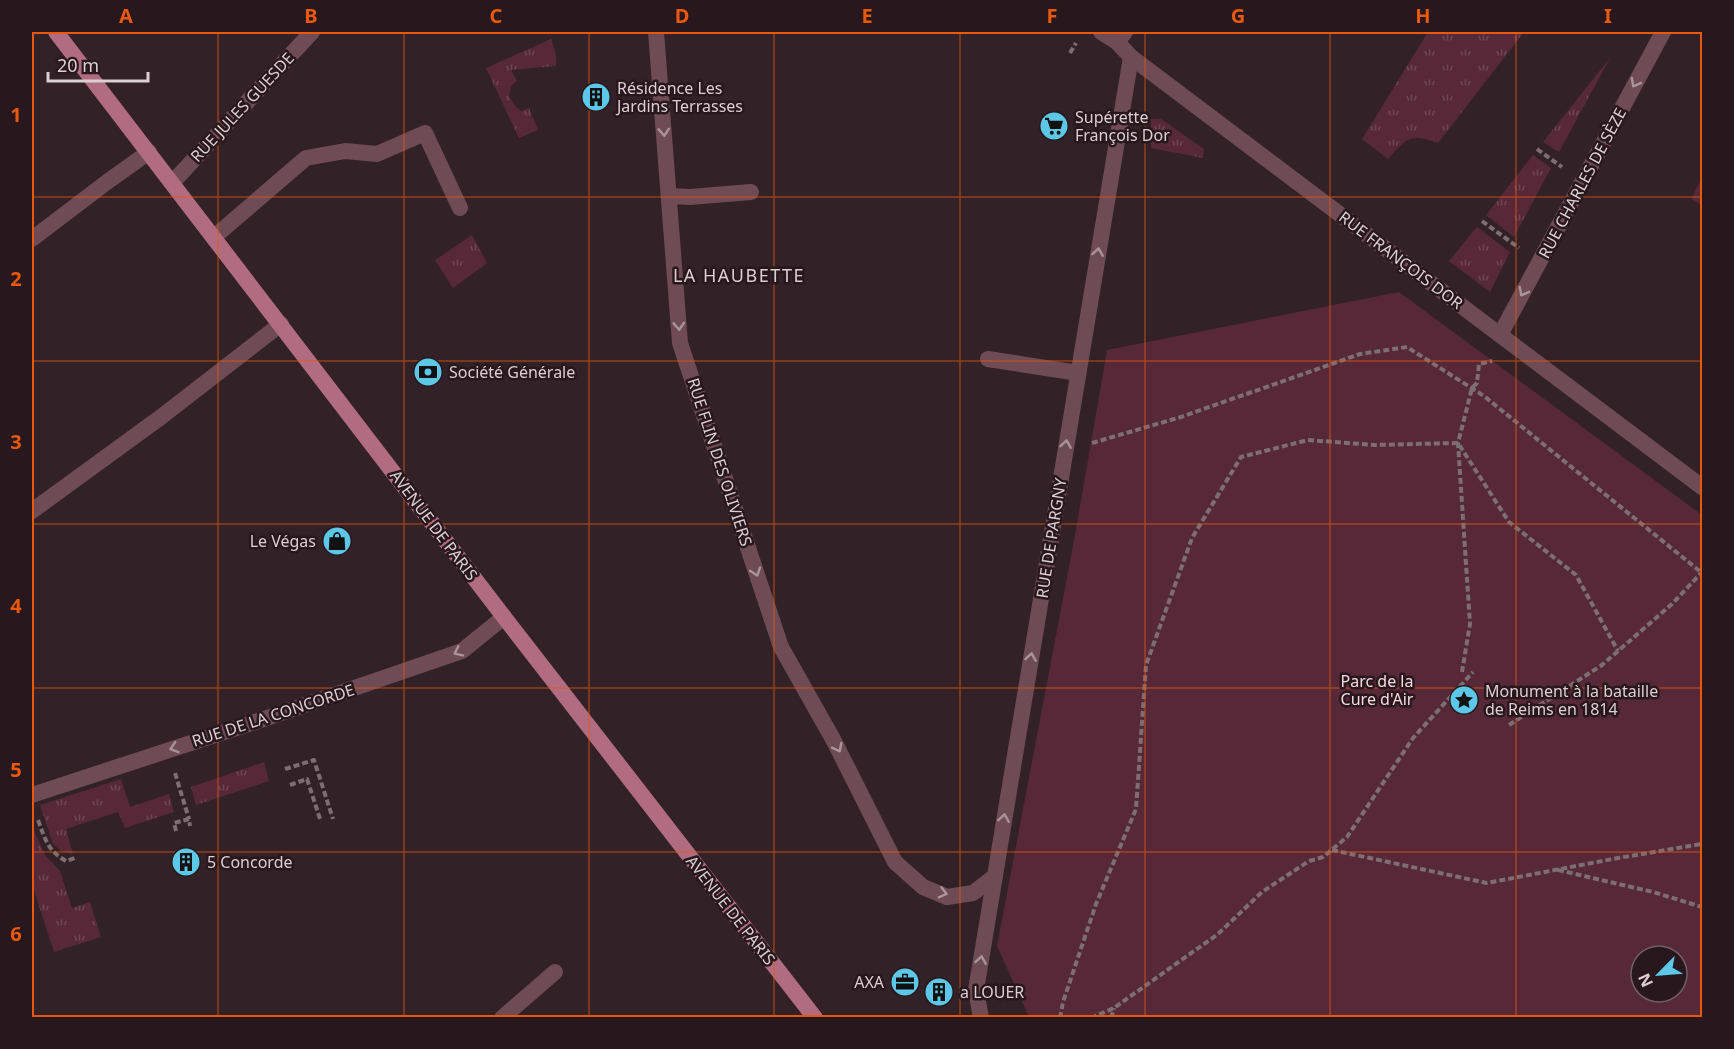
<svg xmlns="http://www.w3.org/2000/svg" width="1734" height="1049" font-family="'Noto Sans',sans-serif">
<style>
.grass{fill:url(#grass-tufts)}
.green{fill:#572838;fill-rule:evenodd}
.lines{fill:none;stroke-linecap:round;stroke-linejoin:round}
.path{stroke:#7d6e72;stroke-width:4;stroke-dasharray:6 3;stroke-linecap:butt}
.service{stroke:#6e4b55;stroke-width:16}
.minor{stroke:#6e4b55;stroke-width:16}
.tertiary{stroke:#6e4b55;stroke-width:16}
.primary{stroke:#b26c82;stroke-width:16}
.oneway{stroke:#aa949a}
.grid{fill:none;stroke:#e8590c;stroke-width:1.5;stroke-opacity:0.55}
.labels{text-anchor:middle;dominant-baseline:central;stroke-width:5;stroke-linejoin:round;paint-order:stroke}
.poi-label{font-size:16px;fill:#dbcfd2;stroke:#28181d;text-anchor:start}
.street-label{font-size:16px;fill:#dbcfd2;stroke:#28181d}
.park-label{font-size:16px;fill:#f2d9e0;stroke:#28181d}
.neighbourhood-label{font-size:18px;letter-spacing:1.5px;fill:#dbcfd2;stroke:#28181d}
.neatline{fill:none;stroke:#e8590c;stroke-width:2}
.grid-label{font-size:20px;text-anchor:middle;font-weight:bold;fill:#e8590c}
</style>
<defs>
<pattern id="grass-tufts" width="24" height="20" patternUnits="userSpaceOnUse" patternTransform="scale(1.5)"><rect width="24" height="20" fill="#572838"/><path d="M3 7l-1-3M5 7V3M7 7l1-3M15 17l-1-3M17 17v-4M19 17l1-3" fill="none" stroke="#6f4654"/></pattern>
</defs>
<rect width="100%" height="100%" fill="#322126"/>
<g class="grass">
<path d="M1428,32H1524L1438,143C1411,133 1406,138 1388,159L1362,139Z"/>
<polygon points="551,39 556,54 556,66 511,70 517,81 511,86 509,96 515,106 521,111 529,108 538,130 519,138 486,68"/>
<polygon points="1610,58 1559,152 1543,142"/>
<polygon points="1151,119 1161,119 1204,149 1203,158 1151,148"/>
<polygon points="1533,155 1551,168 1514,237 1486,215"/>
<polygon points="1477,227 1510,252 1490,292 1449,261"/>
<polygon points="472,235 487,263 453,288 435,260"/>
<polygon points="264,762 269,781 196,805 191,787"/>
<polygon points="121,779 130,807 169,794 174,812 125,828 118,812 66,829 73,854 61,851 53,844 40,805"/>
<polygon points="32,826 45,855 60,871 72,908 90,902 101,937 54,952 32,884"/>
</g>
<g class="green">
<polygon points="1702,178 1702,205 1691,199"/>
<path d="M1399,292L1702,515V1017H1029L997,946L1075,535L1107,350ZM1641,956H1677V992H1641Z"/>
</g>
<g class="lines">
<g class="path">
<polyline points="1070,53 1076,43"/>
<polyline points="1537,149 1562,167"/>
<polyline points="1482,221 1519,248"/>
<polyline points="1092,443 1181,417 1360,354 1407,347 1484,396 1702,573"/>
<polyline points="1462,672 1470,624 1458,443 1472,388 1477,383 1479,364 1492,361"/>
<polyline points="1509,725 1602,665 1672,604 1702,572"/>
<polyline points="285,769 314,760 333,819"/>
<polyline points="175,773 189,819"/>
<polyline points="290,785 307,779 321,822"/>
<path d="M38,820C45,839 48,851 66,861L75,858"/>
<polyline points="176,831 174,823 189,819 190,826"/>
<polyline points="1332,850 1487,883 1618,858 1702,844"/>
<polyline points="1558,870 1653,892 1702,907"/>
<polyline points="1060,1018 1063,1002 1096,904 1136,809 1146,665 1192,538 1241,457 1308,440 1374,445 1458,443 1509,522 1576,575 1618,651"/>
<polyline points="1091,1018 1114,1008 1218,934 1262,892 1309,861 1323,857 1347,837 1413,738 1473,672"/>
<polyline points="1111,1018 1114,1008"/>
</g>
<g class="service">
<polyline points="669,196 690,197 751,192"/>
<polyline points="214,237 306,158 345,151 377,154 425,133 460,208"/>
<polyline points="32,239 107,182 149,152"/>
<polyline points="988,359 1078,373"/>
<polyline points="32,511 161,417 281,324"/>
</g>
<g class="minor">
<polyline points="656,32 680,343 781,647 834,741 895,862 923,887 947,897 973,893 995,876"/>
<polyline points="1117,42 1125,32"/>
<polyline points="172,183 312,32"/>
<polyline points="1500,335 1663,32"/>
<polyline points="32,795 267,718 462,651 504,617"/>
<polyline points="502,1018 555,972"/>
<polyline points="981,1018 976,990 1131,57"/>
</g>
<polyline class="tertiary" points="1101,32 1117,42 1131,57 1702,487"/>
<polyline class="primary" points="56,32 504,617 815,1018"/>
</g>
<defs><path id="oneway-chevron" d="M-2-3.5L2.5 0L-2 3.5" fill="none" stroke-width="1.6" stroke-linecap="round" stroke-linejoin="round" transform="scale(1.5)"/></defs>
<g class="oneway">
<use href="#oneway-chevron" transform="translate(1635 83) rotate(118)"/>
<use href="#oneway-chevron" transform="translate(664 132) rotate(86)"/>
<use href="#oneway-chevron" transform="translate(1098 252) rotate(-81)"/>
<use href="#oneway-chevron" transform="translate(1523 292) rotate(118)"/>
<use href="#oneway-chevron" transform="translate(679 326) rotate(86)"/>
<use href="#oneway-chevron" transform="translate(1066 444) rotate(-81)"/>
<use href="#oneway-chevron" transform="translate(756 572) rotate(72)"/>
<use href="#oneway-chevron" transform="translate(458 652) rotate(154)"/>
<use href="#oneway-chevron" transform="translate(1031 657) rotate(-81)"/>
<use href="#oneway-chevron" transform="translate(174 748) rotate(162)"/>
<use href="#oneway-chevron" transform="translate(838 748) rotate(63)"/>
<use href="#oneway-chevron" transform="translate(1004 818) rotate(-81)"/>
<use href="#oneway-chevron" transform="translate(943 893) rotate(15)"/>
<use href="#oneway-chevron" transform="translate(981 960) rotate(-81)"/>
</g>
<path class="grid" d="M218,32V1018M404,32V1018M589,32V1018M774,32V1018M960,32V1018M1145,32V1018M1330,32V1018M1516,32V1018M32,197H1702M32,361H1702M32,524H1702M32,688H1702M32,852H1702"/>
<defs>
<g id="building-disc" transform="scale(1.5)"><circle r="9.5" fill="#5cc7e7" stroke="#28181d"/><path d="M-4-6H4V6H1V3H-1V6H-4ZM-2.5-4.3h1.7v1.8h-1.7ZM.8-4.3h1.7v1.8H.8ZM-2.5-1h1.7V.8h-1.7ZM.8-1h1.7V.8H.8Z" fill="#111"/></g>
<g id="supermarket-disc" transform="scale(1.5)"><circle r="9.5" fill="#5cc7e7" stroke="#28181d"/><path d="M-6-5.5h2.5l.6 2H6L4.5 2H-2.5L-4.4-4H-6ZM-1.5 3.2a1.3 1.3 0 1 0 .1 0ZM3 3.2a1.3 1.3 0 1 0 .1 0Z" fill="#111"/></g>
<g id="bank-disc" transform="scale(1.5)"><circle r="9.5" fill="#5cc7e7" stroke="#28181d"/><path d="M-6-4H6V4H-6ZM0-2.3a2.3 2.3 0 1 0 0 4.6a2.3 2.3 0 1 0 0-4.6Z" fill="#111"/></g>
<g id="shop-disc" transform="scale(1.5)"><circle r="9.5" fill="#5cc7e7" stroke="#28181d"/><path d="M-5-2.5h2.3a2.7 3.5 0 0 1 5.4 0H5L5.5 6h-11ZM-1.5-2.5h3a1.5 2.3 0 0 0-3 0Z" fill="#111"/></g>
<g id="sight-disc" transform="scale(1.5)"><circle r="9.5" fill="#5cc7e7" stroke="#28181d"/><path d="M0-6L1.8-2.2L6-1.7L2.9 1.2L3.7 5.4L0 3.3L-3.7 5.4L-2.9 1.2L-6-1.7L-1.8-2.2Z" fill="#111"/></g>
<g id="office-disc" transform="scale(1.5)"><circle r="9.5" fill="#5cc7e7" stroke="#28181d"/><path d="M-6-3h4V-5.5h4V-3h4V5H-6ZM-1-4.5V-3h2v-1.5ZM-6 0V1H6V0Z" fill="#111"/></g>
</defs>
<g fill-rule="evenodd">
<use href="#building-disc" x="596" y="97"/>
<use href="#supermarket-disc" x="1054" y="126"/>
<use href="#bank-disc" x="428" y="372"/>
<use href="#shop-disc" x="337" y="541"/>
<use href="#sight-disc" x="1464" y="700"/>
<use href="#building-disc" x="186" y="862"/>
<use href="#office-disc" x="905" y="982"/>
<use href="#building-disc" x="939" y="992"/>
</g>
<g class="labels">
<g class="poi-label">
<text x="617" y="88">Résidence Les<tspan x="617" dy="18">Jardins Terrasses</tspan></text>
<text x="1075" y="117">Supérette<tspan x="1075" dy="18">François Dor</tspan></text>
<text x="449" y="372">Société Générale</text>
<text x="316" y="541" text-anchor="end">Le Végas</text>
<text x="1485" y="691">Monument à la bataille<tspan x="1485" dy="18">de Reims en 1814</tspan></text>
<text x="207" y="862">5 Concorde</text>
<text x="884" y="982" text-anchor="end">AXA</text>
<text x="960" y="992">a LOUER</text>
</g>
<g class="street-label">
<text transform="translate(242 107) rotate(-47)">RUE JULES GUESDE</text>
<text transform="translate(1582 183) rotate(-62)">RUE CHARLES DE SÈZE</text>
<text transform="translate(1401 260) rotate(37)">RUE FRANÇOIS DOR</text>
<text transform="translate(720 462) rotate(72)">RUE FLIN DES OLIVIERS</text>
<text transform="translate(434 525) rotate(53)">AVENUE DE PARIS</text>
<text transform="translate(1051 538) rotate(-81)">RUE DE PARGNY</text>
<text transform="translate(273 715) rotate(-18)">RUE DE LA CONCORDE</text>
<text transform="translate(731 910) rotate(52)">AVENUE DE PARIS</text>
</g>
<g class="park-label">
<text x="1377" y="681">Parc de la<tspan x="1377" dy="18">Cure d'Air</tspan></text>
</g>
<g class="neighbourhood-label">
<text x="739" y="275">LA HAUBETTE</text>
</g>
</g>
<rect width="1734" height="1049" fill="none" stroke="#28181d" stroke-width="66"/>
<g transform="translate(1659 974) rotate(245)"><circle r="28" fill="#28181d" stroke="#706165" stroke-width="1.5"/>
<path d="M0-4.5L10 22L0 15L-10 22Z" fill="#5cc7e7"/>
<text y="-9" font-size="16" font-weight="bold" text-anchor="middle" fill="#dbcfd2">N</text>
</g>
<path d="M48 72v9h100v-9" fill="none" stroke="#dbcfd2" stroke-width="3"/>
<text x="57" y="72" font-size="18" fill="#dbcfd2" stroke="#28181d" stroke-width="4.5" paint-order="stroke">20 m</text>
<rect x="33" y="33" width="1668" height="983" class="neatline"/>
<g class="grid-label">
<text x="126" y="23">A</text>
<text x="311" y="23">B</text>
<text x="496" y="23">C</text>
<text x="682" y="23">D</text>
<text x="867" y="23">E</text>
<text x="1052" y="23">F</text>
<text x="1238" y="23">G</text>
<text x="1423" y="23">H</text>
<text x="1608" y="23">I</text>
<text x="16" y="122">1</text>
<text x="16" y="286">2</text>
<text x="16" y="449">3</text>
<text x="16" y="613">4</text>
<text x="16" y="777">5</text>
<text x="16" y="941">6</text>
</g>
</svg>
